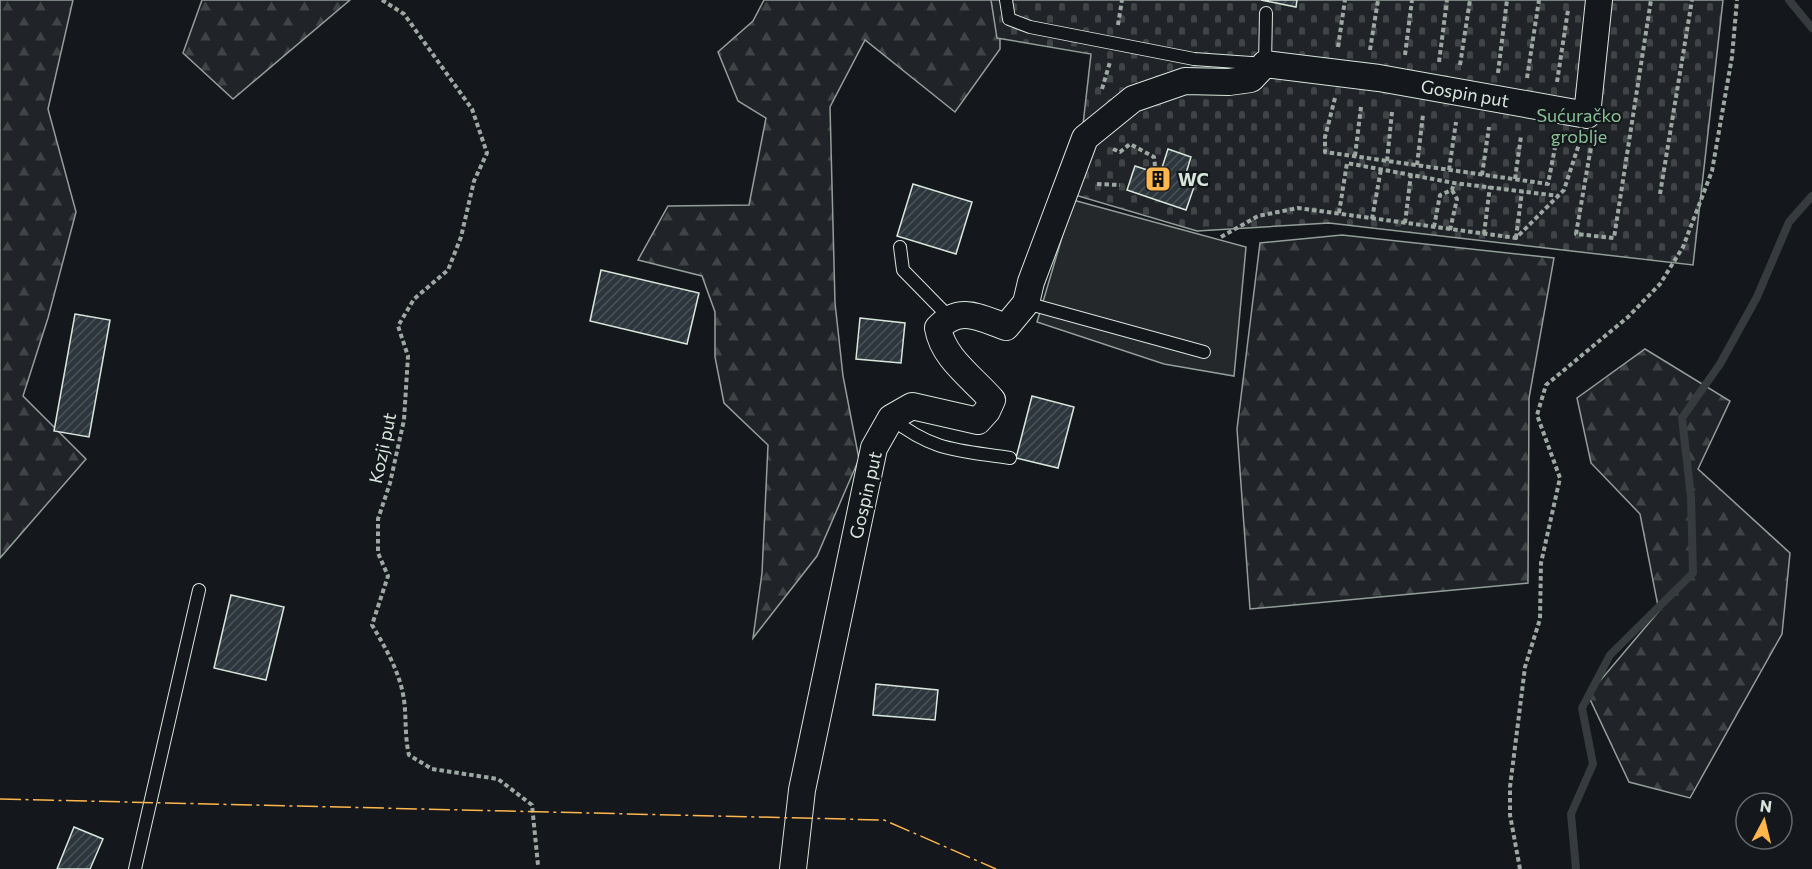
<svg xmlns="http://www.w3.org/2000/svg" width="1812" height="869" font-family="Commissioner,sans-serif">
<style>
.forest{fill:url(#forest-firs);stroke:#939e99;stroke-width:1.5}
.cemetery{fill:url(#cemetery-stones);stroke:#939e99;stroke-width:1.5}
.parking{fill:#24282b;stroke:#939e99;stroke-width:1.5}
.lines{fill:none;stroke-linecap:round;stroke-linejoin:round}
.stream{stroke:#363b3e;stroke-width:8}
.building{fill:url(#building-hatch);stroke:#d8e6dc;stroke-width:1.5}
.lane-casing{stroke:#d8e6dc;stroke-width:14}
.street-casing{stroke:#d8e6dc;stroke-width:28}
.path{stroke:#9da8a2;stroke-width:4;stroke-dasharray:4.5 3;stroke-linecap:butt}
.lane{stroke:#14181c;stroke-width:12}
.street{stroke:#14181c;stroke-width:26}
.power{stroke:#ffb74d;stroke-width:1.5;stroke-dasharray:21 4.5 3 4.5;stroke-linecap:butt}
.labels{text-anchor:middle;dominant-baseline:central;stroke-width:4.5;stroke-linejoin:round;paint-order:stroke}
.street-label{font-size:18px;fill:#d8e6dc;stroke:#14181c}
.park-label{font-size:18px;fill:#8ac095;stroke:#14181c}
.poi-label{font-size:18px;font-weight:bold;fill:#d8e6dc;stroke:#14181c;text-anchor:start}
</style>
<defs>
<pattern id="forest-firs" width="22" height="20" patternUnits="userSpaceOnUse" patternTransform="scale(1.5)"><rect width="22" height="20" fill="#202428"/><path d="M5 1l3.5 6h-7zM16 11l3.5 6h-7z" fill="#404447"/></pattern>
<pattern id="cemetery-stones" width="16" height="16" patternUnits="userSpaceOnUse" patternTransform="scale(1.5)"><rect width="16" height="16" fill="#202428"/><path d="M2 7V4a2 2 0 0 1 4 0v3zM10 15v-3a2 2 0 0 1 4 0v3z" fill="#404447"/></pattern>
<pattern id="building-hatch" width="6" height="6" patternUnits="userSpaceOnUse" patternTransform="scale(1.5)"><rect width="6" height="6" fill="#2c363c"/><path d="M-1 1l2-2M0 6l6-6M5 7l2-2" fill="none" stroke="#4a5358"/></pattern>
</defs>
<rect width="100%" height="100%" fill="#14181c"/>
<g class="forest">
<polygon points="0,0 73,0 48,109 76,212 48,318 23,396 86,459 0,558"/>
<polygon points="202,0 350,0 233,99 183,53"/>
<polygon points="764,0 1000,0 1000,49 955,112 865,40 830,107 835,303 843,376 859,459 817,556 753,638 762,573 768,445 724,403 715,357 715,312 702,276 638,260 668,206 749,205 766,118 738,101 718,52 753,21"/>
<polygon points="1342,235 1554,258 1529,398 1528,583 1250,609 1237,429 1260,243"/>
<polygon points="1645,349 1730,401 1698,469 1790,553 1782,634 1690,798 1629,782 1588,695 1659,611 1640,514 1591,463 1577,398"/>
</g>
<polygon class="cemetery" points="991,0 1723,0 1693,265 1329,223 1197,231 1075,195 1091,54 997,38"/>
<polygon class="parking" points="1073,200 1246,247 1234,376 1164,364 1037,322"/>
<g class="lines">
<g class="stream">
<polyline points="1789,0 1812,28"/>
<polyline points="1576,869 1571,814 1593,764 1582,708 1610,655 1693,573 1691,497 1682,418 1720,364 1757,297 1789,222 1812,196"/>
</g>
</g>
<g class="building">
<polygon points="1261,0 1297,0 1296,7"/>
<polygon points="1168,149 1191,157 1183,183 1194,187 1186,210 1127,190 1135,166 1160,174"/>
<polygon points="913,184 972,202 956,254 897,236"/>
<polygon points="601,270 699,293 687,344 590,321"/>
<polygon points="75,314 110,320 89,437 54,431"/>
<polygon points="860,318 905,323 901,363 856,359"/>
<polygon points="1032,396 1074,407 1058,468 1016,458"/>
<polygon points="231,595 284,607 266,680 214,668"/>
<polygon points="876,684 938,690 935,720 873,715"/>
<polygon points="74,827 103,839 90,869 57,869"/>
</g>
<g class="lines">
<g class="lane-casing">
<g id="lane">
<polyline points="1006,0 1009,19 1030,27 1194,59 1265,64 1266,13"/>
<polyline points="900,247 903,270 949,317"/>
<polyline points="1026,303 1204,352"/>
<path d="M891,418C934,452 958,450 1010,458"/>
<polyline points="135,869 199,590"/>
</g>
</g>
<g class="street-casing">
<path id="street" d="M793,869L802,790L874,448L891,418L912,406L978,421L987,411L992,400C972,377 943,358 938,328C960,305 980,318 1006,327L1026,303L1031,282L1085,138L1133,99L1185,81L1229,82L1251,79L1265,64L1379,78L1587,115L1599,0"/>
</g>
<g class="path">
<path d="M382,0L404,14L472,109L487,153L474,181L461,237L448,270L414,299L398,326L408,356L404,420L390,483L378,519V553L388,576L372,625C385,647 398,669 403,694C407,714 404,734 409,755L432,769L498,779L532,805L538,865"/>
<polyline points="1118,25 1122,0"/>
<polyline points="1338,47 1345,0"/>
<polyline points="1370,50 1378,0"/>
<polyline points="1405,55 1412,0"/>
<polyline points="1439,62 1447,0"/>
<polyline points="1460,65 1470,0"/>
<polyline points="1498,73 1507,0"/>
<polyline points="1527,78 1539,0"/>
<polyline points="1557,82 1568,10"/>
<polyline points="1102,89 1110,62"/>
<polyline points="1335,98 1325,137 1325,152 1548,184 1556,142 1563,139"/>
<polyline points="1592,141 1576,234 1614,238 1651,0"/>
<polyline points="1113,149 1120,152 1130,144 1154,157 1155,166"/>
<polyline points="1355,156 1361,107"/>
<polyline points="1387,161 1392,112"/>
<polyline points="1417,165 1423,115"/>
<polyline points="1449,170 1456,122"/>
<polyline points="1482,175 1489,127"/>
<polyline points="1515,179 1521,136"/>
<polyline points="1097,184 1120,185"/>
<polyline points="1660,194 1692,0"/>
<polyline points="1339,213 1347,163 1454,183 1559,196"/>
<polyline points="1372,219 1381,169"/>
<polyline points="1405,223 1411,174"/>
<polyline points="1434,227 1440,195 1452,190 1454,183"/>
<polyline points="1450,230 1457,199 1452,190"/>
<polyline points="1484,234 1490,186"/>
<polyline points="1221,237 1258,216 1298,208 1516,238 1564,190 1580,141"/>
<polyline points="1516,238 1522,191"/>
<polyline points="1520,869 1510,815 1510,787 1525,667 1540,619 1541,563 1560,478 1537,415 1546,385 1628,317 1660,284 1683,247 1712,171 1732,57 1737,0"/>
</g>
<use href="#lane" class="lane"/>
<use href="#street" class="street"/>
<polyline class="power" points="0,799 884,820 996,869"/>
</g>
<defs>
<g id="building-square" transform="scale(1.35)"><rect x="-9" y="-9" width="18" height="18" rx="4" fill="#ffb74d" stroke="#14181c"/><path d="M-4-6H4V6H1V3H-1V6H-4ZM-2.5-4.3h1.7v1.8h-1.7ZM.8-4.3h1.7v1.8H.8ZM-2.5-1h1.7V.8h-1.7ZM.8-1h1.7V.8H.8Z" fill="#111"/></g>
</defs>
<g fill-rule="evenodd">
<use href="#building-square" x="1158" y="179"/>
</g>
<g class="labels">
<g class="street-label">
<text transform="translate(1465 93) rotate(10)">Gospin put</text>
<text transform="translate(382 448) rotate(-78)">Kozji put</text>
<text transform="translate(865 495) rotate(-77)">Gospin put</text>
</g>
<g class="park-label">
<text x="1579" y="115">Sućuračko<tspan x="1579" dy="21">groblje</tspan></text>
</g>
<g class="poi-label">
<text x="1178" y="179">WC</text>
</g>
</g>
<g transform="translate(1764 821) rotate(7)"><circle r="28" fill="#14181c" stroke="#626a69" stroke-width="1.5"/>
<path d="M0-4.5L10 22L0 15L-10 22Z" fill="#ffb74d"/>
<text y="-9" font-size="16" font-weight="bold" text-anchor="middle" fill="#d8e6dc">N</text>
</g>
</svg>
